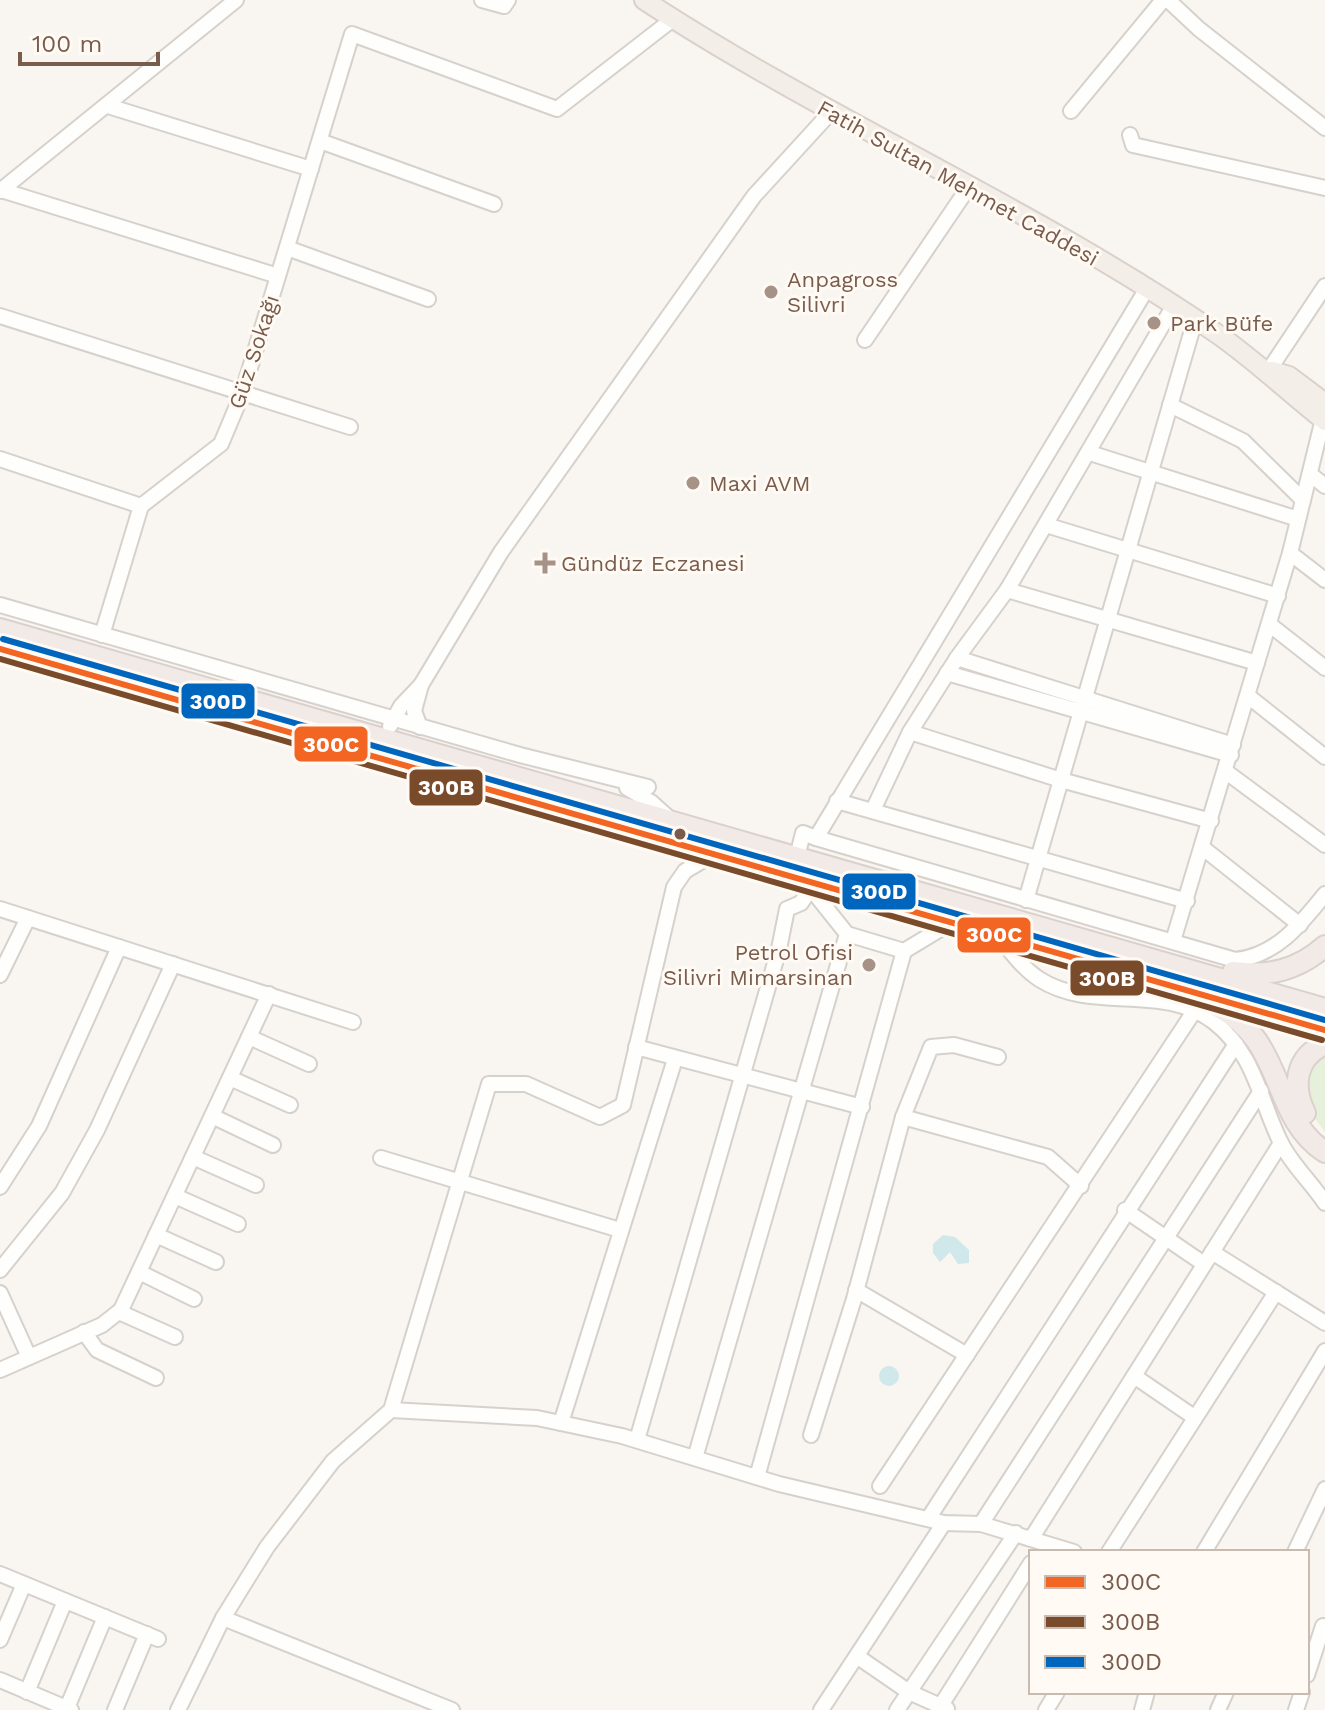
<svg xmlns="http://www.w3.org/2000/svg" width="1325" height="1710" font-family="'Work Sans',sans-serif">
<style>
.green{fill:#e7f0db}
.water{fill:#d0e8ea}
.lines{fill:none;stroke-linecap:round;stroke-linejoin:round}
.minor-casing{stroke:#d7d1cb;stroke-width:18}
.major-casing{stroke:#dad1cc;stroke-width:22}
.highway-casing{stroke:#dad1cc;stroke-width:24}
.minor{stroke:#fefefd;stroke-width:14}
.major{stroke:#f3eee8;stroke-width:18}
.highway{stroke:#f2eae7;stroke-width:20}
.bus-1-casing{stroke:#fffaf3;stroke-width:12}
.bus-2-casing{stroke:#fffaf3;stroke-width:12}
.bus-3-casing{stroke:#fffaf3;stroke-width:12}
.bus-1{stroke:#f26522;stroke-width:6}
.bus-2{stroke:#7a4b2a;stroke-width:6}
.bus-3{stroke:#0065bd;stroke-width:6}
.poi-dot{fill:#a69286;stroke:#fffaf3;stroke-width:3}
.bus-dot{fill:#7a5c4d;stroke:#fffaf3;stroke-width:3}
.labels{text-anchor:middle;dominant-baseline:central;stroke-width:6;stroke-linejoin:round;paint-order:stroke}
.street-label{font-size:22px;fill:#7a5c4d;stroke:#fffaf3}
.poi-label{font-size:22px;fill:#7a5c4d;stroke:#fffaf3;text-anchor:start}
.line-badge{stroke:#fffaf3;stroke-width:3}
.badge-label{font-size:22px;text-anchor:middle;font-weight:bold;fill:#fff}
</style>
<rect width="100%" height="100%" fill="#f9f5f0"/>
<polygon class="green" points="1325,1047 1325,1132 1305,1105 1305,1063"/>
<g class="water">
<polygon points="943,1235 955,1237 969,1250 969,1263 958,1264 950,1252 940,1262 933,1253 933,1244"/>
<circle cx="889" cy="1376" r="10"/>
</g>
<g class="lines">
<g class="minor-casing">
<g id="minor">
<polyline points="482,0 504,6 508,0"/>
<polyline points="1168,0 1199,29 1325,128"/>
<polyline points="108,106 311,169"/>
<polyline points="1071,111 1163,0"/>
<polyline points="1130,135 1133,145 1325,188"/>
<polyline points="320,141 494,204"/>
<polyline points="1,190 278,276"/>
<polyline points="0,191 236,0"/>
<polyline points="287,248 428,299"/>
<polyline points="0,316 350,427"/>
<polyline points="865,340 968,188"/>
<polyline points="1269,370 1325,286"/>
<polyline points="1170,405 1243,441 1303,500"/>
<polyline points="1090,453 1298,519"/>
<polyline points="0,459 141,506"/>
<polyline points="1310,474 1325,486"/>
<polyline points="1046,525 1278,596"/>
<polyline points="1290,553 1325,580"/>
<polyline points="1007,590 1257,663"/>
<polyline points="0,605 520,755 648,787"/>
<polyline points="1269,624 1325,668"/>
<polyline points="102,635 141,506 221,444 242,394 352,34 557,109 673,19"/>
<polyline points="957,658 1233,745"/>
<polyline points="947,673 1231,755"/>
<polyline points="421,685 501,552 754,196 830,113"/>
<polyline points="1248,696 1325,757"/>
<polyline points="390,726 401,706 421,685 414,711 420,727"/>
<polyline points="910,732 1061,780 1211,821"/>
<polyline points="1225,771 1325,845"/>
<polyline points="627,788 651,802 671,820"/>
<polyline points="837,801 1187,901"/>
<polyline points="873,810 910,732 957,658 1007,590 1173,307"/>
<path d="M816,838L1235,960C1276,956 1301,924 1325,894"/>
<polyline points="1203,848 1300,925"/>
<polyline points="797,857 803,833 816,838 1146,290"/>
<polyline points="807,884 847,934 904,951 952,922"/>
<polyline points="1026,900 1195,320"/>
<polyline points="0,909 353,1022"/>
<path d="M997,935C1010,950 1022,968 1039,979C1094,1014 1162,982 1214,1022C1255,1054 1260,1101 1281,1143C1292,1165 1311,1182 1325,1203"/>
<polyline points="1173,941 1290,553 1323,419"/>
<polyline points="0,975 28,918"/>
<polyline points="249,1037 309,1064"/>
<polyline points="636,1047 862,1107"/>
<polyline points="230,1078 290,1105"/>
<polyline points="212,1116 273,1145"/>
<polyline points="903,1117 1048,1157 1081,1186"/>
<polyline points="193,1157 256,1185"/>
<polyline points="381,1158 620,1230"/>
<polyline points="0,1187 39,1126 119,947"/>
<polyline points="175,1196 238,1224"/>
<polyline points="1125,1210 1204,1264"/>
<polyline points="156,1235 216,1262"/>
<polyline points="1212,1252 1325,1323"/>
<polyline points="0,1270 62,1193 97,1130 173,964"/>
<polyline points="139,1272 194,1299"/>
<polyline points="856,1290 967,1355"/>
<polyline points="0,1293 29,1357"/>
<polyline points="119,1312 175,1337"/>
<polyline points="84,1332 97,1350 156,1378"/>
<polyline points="0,1370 102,1325 121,1310 269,994"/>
<polyline points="1134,1376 1194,1417"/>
<polyline points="391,1410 537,1418 622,1436 779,1484 944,1523 981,1524 1074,1552"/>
<polyline points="561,1423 675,1059"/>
<polyline points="811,1435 854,1299 903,1117 931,1047 954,1045 998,1057"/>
<polyline points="637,1440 779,949 787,909 801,903 811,888"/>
<polyline points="695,1458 847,934"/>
<polyline points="757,1477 904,951"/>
<polyline points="880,1486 1195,1010"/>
<polyline points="928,1519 1236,1044"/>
<polyline points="981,1524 1261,1091"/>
<polyline points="1031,1539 1281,1143"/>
<polyline points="1109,1552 1276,1292"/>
<polyline points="1204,1552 1325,1351"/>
<polyline points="1295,1552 1325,1489"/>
<polyline points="0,1574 158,1639"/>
<polyline points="223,1618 452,1710"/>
<polyline points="0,1640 24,1584"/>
<polyline points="858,1657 909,1692 947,1709"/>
<polyline points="1307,1675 1323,1626"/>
<polyline points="0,1680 71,1710"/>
<polyline points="27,1692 65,1601"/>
<polyline points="67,1708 105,1617"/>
<polyline points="115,1710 147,1634"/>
<polyline points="178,1710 223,1618 267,1547 333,1461 391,1410 489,1084 526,1084 600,1117 623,1105 674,887 685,871 714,854"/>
<polyline points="821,1710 944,1523"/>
<polyline points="897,1710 1016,1533"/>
<polyline points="938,1710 1031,1563"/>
<polyline points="1046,1710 1057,1692"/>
<polyline points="1142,1710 1147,1692"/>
<polyline points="1218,1710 1226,1692"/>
<polyline points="1296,1710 1302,1692"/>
</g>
</g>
<g class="major-casing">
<g id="major">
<path d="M644,0C829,121 1034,208 1216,333C1255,360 1288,392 1325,421"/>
<polyline points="1272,371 1289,376 1325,403"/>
</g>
</g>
<g class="highway-casing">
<g id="highway">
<polyline points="0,629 1325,1009"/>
<polyline points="0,649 1325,1030"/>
<path d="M1233,972C1269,977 1298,970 1325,946"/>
<path d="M1215,1005C1287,1041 1269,1115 1325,1152"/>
<path d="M1305,1113C1292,1087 1295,1057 1325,1044"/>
</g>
</g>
<use href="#minor" class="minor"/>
<use href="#major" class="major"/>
<use href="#highway" class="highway"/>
<g class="bus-1-casing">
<polyline id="bus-1" points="0,649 1325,1030"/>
</g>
<g class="bus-2-casing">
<polyline id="bus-2" points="0,659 1322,1040"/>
</g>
<g class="bus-3-casing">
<polyline id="bus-3" points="3,639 1325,1020"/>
</g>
<use href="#bus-1" class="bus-1"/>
<use href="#bus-2" class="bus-2"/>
<use href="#bus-3" class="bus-3"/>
</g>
<g class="poi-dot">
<circle cx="771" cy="292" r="8"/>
<circle cx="1154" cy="323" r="8"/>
<circle cx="693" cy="483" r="8"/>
<path d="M541 551h8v8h8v8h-8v8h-8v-8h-8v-8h8z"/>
<circle cx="869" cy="965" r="8"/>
</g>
<circle class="bus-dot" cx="680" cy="834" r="7"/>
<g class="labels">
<g class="street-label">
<text transform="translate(958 183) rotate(29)">Fatih Sultan Mehmet Caddesi</text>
<text transform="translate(254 352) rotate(-72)">Güz Sokağı</text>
</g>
<g class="poi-label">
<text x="787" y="279">Anpagross<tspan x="787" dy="25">Silivri</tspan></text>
<text x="1170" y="323">Park Büfe</text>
<text x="709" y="483">Maxi AVM</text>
<text x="561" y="563">Gündüz Eczanesi</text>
<text x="853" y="952" text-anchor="end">Petrol Ofisi<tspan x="853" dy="25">Silivri Mimarsinan</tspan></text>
</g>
</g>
<g class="line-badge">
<rect x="180" y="682" width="76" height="38" rx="8" fill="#0065bd"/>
<rect x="293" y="725" width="76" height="38" rx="8" fill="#f26522"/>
<rect x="408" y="768" width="76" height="39" rx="8" fill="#7a4b2a"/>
<rect x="841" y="872" width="76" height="39" rx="8" fill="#0065bd"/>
<rect x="956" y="916" width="76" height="38" rx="8" fill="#f26522"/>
<rect x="1069" y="959" width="76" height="38" rx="8" fill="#7a4b2a"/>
</g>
<g class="badge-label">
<text x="218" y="709">300D</text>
<text x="331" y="752">300C</text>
<text x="446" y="795">300B</text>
<text x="879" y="899">300D</text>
<text x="994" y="942">300C</text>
<text x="1107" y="986">300B</text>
</g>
<rect x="1029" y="1550" width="280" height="144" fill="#fffaf3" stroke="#cabbb1" stroke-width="2"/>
<rect x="1045" y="1576" width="40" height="12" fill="#f26522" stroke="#cabbb1" stroke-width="2"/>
<text x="1101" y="1590" font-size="24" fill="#7a5c4d">300C</text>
<rect x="1045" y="1616" width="40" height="12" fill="#7a4b2a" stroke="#cabbb1" stroke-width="2"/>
<text x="1101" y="1630" font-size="24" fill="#7a5c4d">300B</text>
<rect x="1045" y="1656" width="40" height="12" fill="#0065bd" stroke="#cabbb1" stroke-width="2"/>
<text x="1101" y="1670" font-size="24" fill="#7a5c4d">300D</text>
<path d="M20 52v12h138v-12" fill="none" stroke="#7a5c4d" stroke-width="4"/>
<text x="32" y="52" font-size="24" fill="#7a5c4d" stroke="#fffaf3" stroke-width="6" paint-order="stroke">100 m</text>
</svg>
